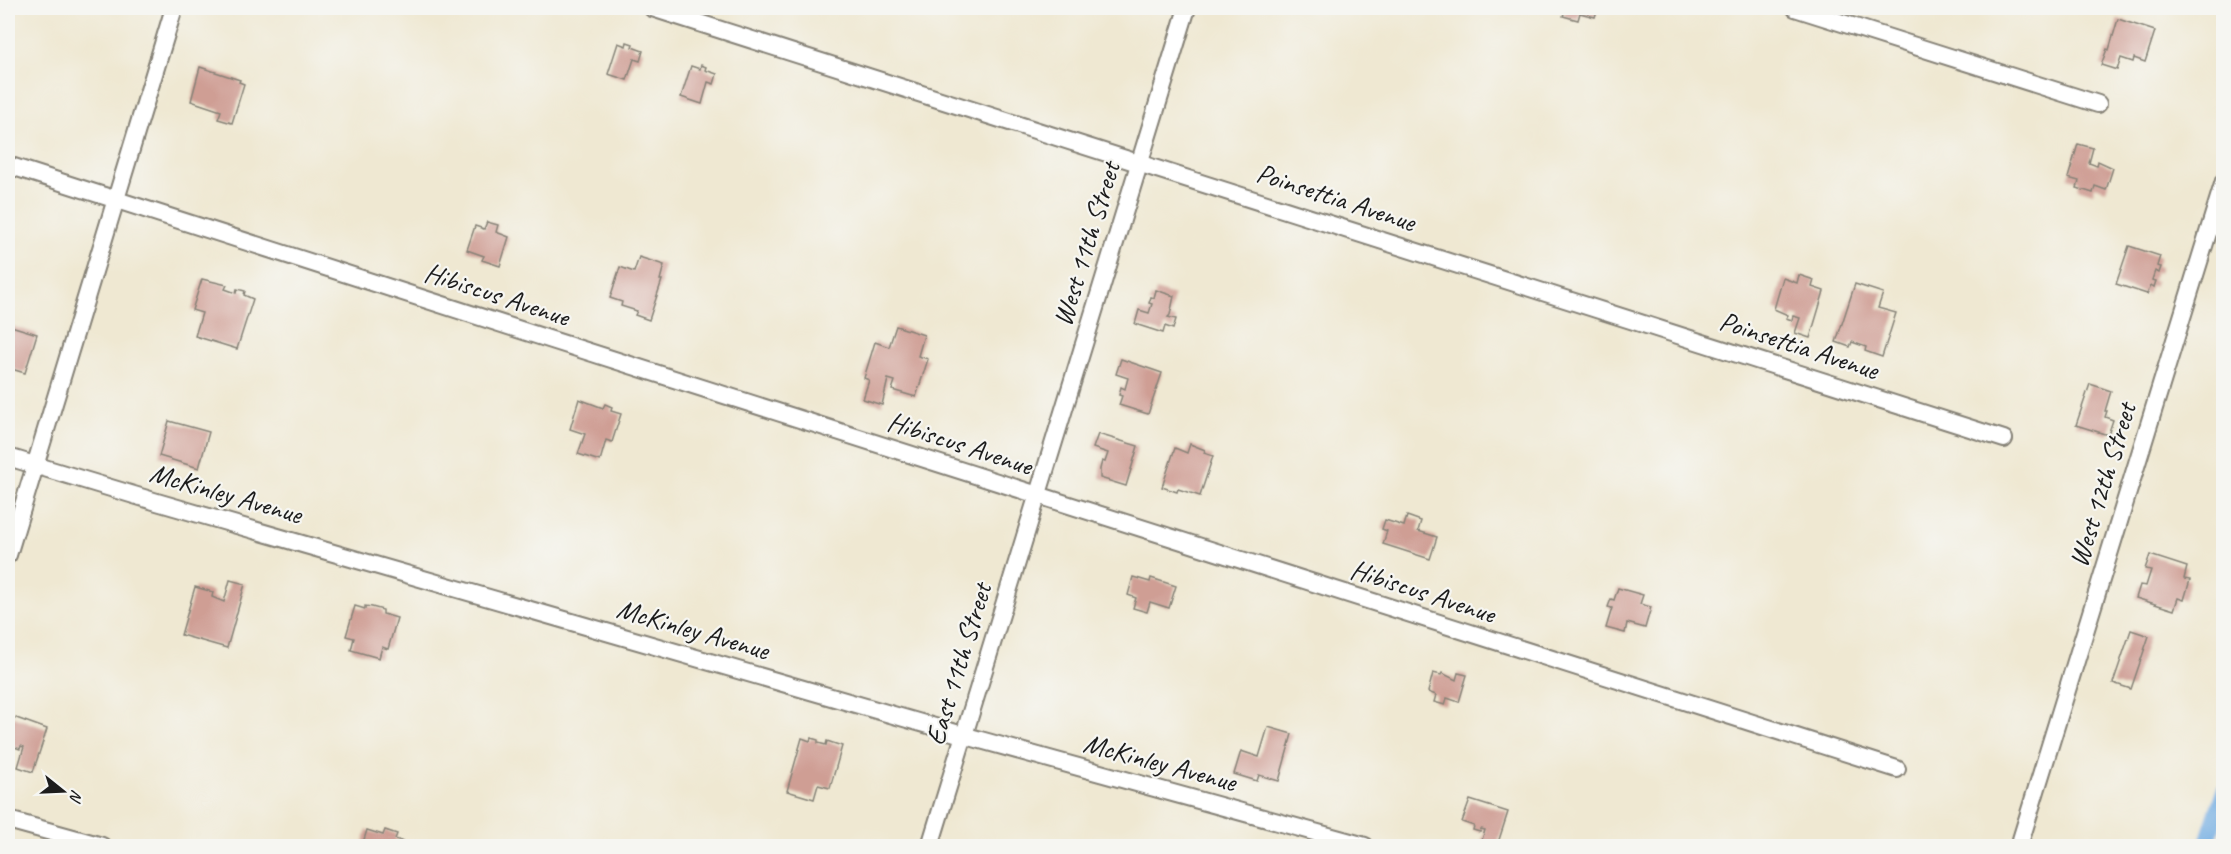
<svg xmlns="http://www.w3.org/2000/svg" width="2231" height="854" font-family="Caveat,sans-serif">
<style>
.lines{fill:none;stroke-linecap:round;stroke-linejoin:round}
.canal{stroke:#71ace2;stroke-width:16}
.building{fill:#cf9e94}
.minor-casing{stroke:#868277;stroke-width:20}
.minor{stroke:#fff;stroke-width:16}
.labels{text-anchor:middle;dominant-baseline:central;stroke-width:4.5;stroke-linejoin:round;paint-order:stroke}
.street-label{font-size:28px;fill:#1c1c1c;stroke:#f6f6f2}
</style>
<rect width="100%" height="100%" fill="#f6f6f2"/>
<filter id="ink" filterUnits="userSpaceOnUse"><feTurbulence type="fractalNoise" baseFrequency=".0167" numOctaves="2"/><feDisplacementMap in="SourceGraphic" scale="12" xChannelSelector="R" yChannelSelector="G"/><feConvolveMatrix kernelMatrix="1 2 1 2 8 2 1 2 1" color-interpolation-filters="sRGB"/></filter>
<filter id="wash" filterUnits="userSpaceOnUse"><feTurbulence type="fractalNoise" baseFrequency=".008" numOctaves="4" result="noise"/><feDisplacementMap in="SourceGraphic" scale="24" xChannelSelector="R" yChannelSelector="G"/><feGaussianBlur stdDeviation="1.35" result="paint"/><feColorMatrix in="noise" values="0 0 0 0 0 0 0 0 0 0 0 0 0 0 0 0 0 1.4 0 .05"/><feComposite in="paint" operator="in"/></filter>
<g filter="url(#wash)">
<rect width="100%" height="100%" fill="#efe8d2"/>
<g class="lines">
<polyline class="canal" points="2206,846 2224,791"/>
</g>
<g id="blocks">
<g class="building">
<polygon points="1566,8 1598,8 1595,17 1580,13 1578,20 1563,16"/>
<polygon points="2118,19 2155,31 2145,62 2134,58 2133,62 2121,58 2117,70 2101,65 2107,49 2109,50"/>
<polygon points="627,42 633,44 632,47 643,51 640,61 634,59 627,80 608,74 618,43 626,46"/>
<polygon points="701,65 706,67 705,70 717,74 714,84 708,82 702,104 681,97 691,66 700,69"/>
<polygon points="200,67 240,80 239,82 244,84 232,123 218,119 221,111 191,101"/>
<polygon points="2078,144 2093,148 2089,163 2097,166 2098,161 2113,168 2106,190 2095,186 2093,193 2077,188 2079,181 2068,178"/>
<polygon points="487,222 498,225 496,232 509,237 500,266 482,260 484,256 467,250 475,226 484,229"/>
<polygon points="2129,246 2160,256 2157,266 2161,267 2159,273 2155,271 2152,280 2156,281 2154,287 2151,285 2147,294 2116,284"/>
<polygon points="639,257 664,265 660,280 662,280 649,320 635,315 637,311 621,306 622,302 610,298 620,267 634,272"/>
<polygon points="1799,275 1814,280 1812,287 1824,291 1810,338 1795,333 1800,318 1793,316 1792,320 1786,318 1788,315 1774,309 1783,278 1797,283"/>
<polygon points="202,279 227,285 225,289 236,293 237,289 245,291 244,295 253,299 237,349 195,336 202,313 192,310"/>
<polygon points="1855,284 1883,293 1878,308 1896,313 1882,357 1865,351 1866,347 1852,342 1850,347 1836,342"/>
<polygon points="1156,290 1174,296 1170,315 1168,317 1176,319 1173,329 1165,326 1163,333 1135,324 1139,310 1149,313 1152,304 1149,303 1151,297 1154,298"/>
<polygon points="11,326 37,334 25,373 8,368 12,352 8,350 8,337"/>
<polygon points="896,326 924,335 918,356 928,359 916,397 892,390 895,381 888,379 882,405 863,399 869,380 864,378 875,342 889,347"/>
<polygon points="1121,359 1162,373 1148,414 1119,405 1122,396 1119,395 1121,387 1125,389 1128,378 1116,374"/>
<polygon points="2090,384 2111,391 2105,411 2107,411 2105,417 2113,420 2108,435 2076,425"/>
<polygon points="579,399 603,408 605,404 612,407 611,411 621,414 612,442 606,440 600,461 578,454 585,434 570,429"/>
<polygon points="169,421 209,432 199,468 159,456"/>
<polygon points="1098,434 1138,446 1126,486 1100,478 1100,469 1102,461 1105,462 1108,453 1093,448"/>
<polygon points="1190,444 1205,450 1204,453 1213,456 1200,496 1178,489 1177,492 1162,487 1175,448 1187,453"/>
<polygon points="1407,516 1421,521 1418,531 1437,537 1430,559 1383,544 1387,531 1382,529 1385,520 1404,526"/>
<polygon points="2150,555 2187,567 2184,579 2190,580 2184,600 2178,598 2174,610 2136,598 2140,585 2146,586 2151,570 2145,569"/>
<polygon points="1133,577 1150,582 1151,578 1176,586 1169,608 1150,602 1147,612 1133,608 1136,598 1128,595"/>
<polygon points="230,580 245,584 227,648 181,635 195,587 213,592 212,597 224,602"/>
<polygon points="1618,588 1643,595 1640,604 1651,607 1645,628 1627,623 1625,633 1606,628 1612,608 1608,607 1611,599 1614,600"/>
<polygon points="355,606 365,609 365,606 372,607 383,610 383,614 397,618 388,649 382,647 379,658 351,650 354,638 346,636"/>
<polygon points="2131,630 2149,636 2131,689 2113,683"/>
<polygon points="1433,673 1441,675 1442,673 1456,680 1458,673 1467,675 1459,702 1447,698 1445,705 1434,702 1436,695 1428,692"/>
<polygon points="8,715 47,729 33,772 18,767 24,747 21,746 20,749 9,745"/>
<polygon points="1268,727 1292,734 1279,781 1259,775 1257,781 1234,774 1241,751 1259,757"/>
<polygon points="802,738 810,741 811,738 818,740 818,743 826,745 827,741 842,746 830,788 818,785 814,799 787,791"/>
<polygon points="1470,800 1508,812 1497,846 1481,843 1485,830 1481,829 1480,832 1473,830 1474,826 1462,822"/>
<polygon points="367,830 383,835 385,830 397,834 395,839 404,842 402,846 362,846"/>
</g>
</g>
</g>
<g filter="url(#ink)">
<use href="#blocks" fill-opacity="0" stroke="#868277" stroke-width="1.5"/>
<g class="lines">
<g class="minor-casing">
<g id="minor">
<polyline points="652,8 2004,439"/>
<polyline points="1795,8 2098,104"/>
<path d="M8,165C637,368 1266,569 1897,769"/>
<polyline points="8,457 157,502 966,736 1365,846"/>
<polyline points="8,555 174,8"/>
<polyline points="8,820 102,846"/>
<polyline points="930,846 1187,8"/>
<polyline points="2019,846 2224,181"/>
</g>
</g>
<use href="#minor" class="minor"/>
</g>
</g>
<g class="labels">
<g class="street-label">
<text transform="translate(1336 197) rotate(18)">Poinsettia Avenue</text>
<text transform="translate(1086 244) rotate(-73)">West 11th Street</text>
<text transform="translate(497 294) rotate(18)">Hibiscus Avenue</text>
<text transform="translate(1799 345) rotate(18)">Poinsettia Avenue</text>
<text transform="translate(960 443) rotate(18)">Hibiscus Avenue</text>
<text transform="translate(2102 485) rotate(-73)">West 12th Street</text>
<text transform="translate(226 493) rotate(16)">McKinley Avenue</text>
<text transform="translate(1423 591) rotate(18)">Hibiscus Avenue</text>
<text transform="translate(693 629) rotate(16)">McKinley Avenue</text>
<text transform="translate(958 664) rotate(-73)">East 11th Street</text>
<text transform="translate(1160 762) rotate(15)">McKinley Avenue</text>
</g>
</g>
<rect width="2231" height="854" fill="none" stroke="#f6f6f2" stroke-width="30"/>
<g transform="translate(63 791) rotate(108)" stroke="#f6f6f2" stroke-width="4.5" paint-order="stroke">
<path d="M0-4.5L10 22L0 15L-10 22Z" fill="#1c1c1c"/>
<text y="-9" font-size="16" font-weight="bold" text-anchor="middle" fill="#1c1c1c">N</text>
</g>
</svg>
